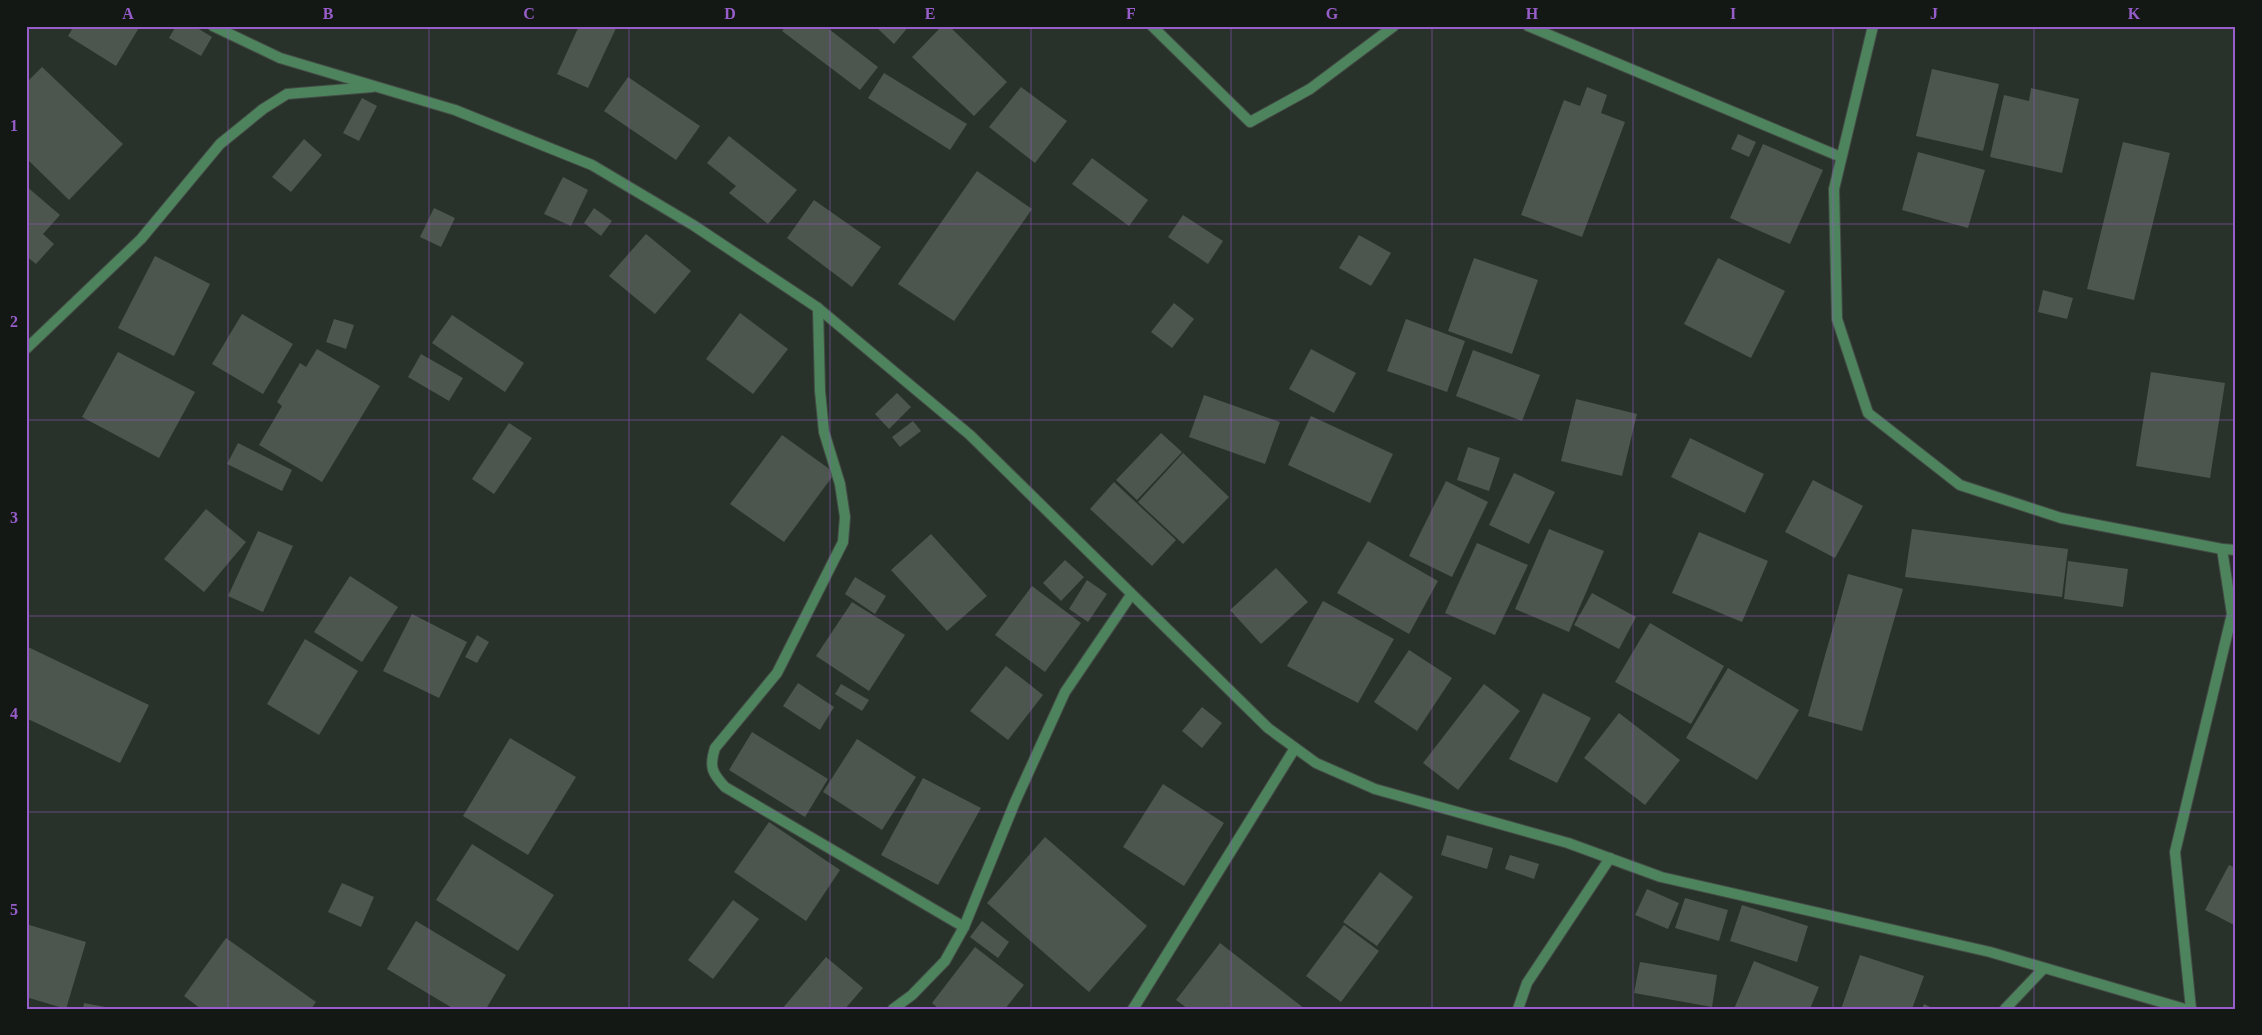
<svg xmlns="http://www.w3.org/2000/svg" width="2262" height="1035" font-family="Georgia,serif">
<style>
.building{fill:#4c554e}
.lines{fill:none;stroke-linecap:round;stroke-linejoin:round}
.minor-casing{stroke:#444c46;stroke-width:12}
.minor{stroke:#4e845d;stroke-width:10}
.grid{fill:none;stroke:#975dca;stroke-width:1;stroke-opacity:0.55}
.neatline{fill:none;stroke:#975dca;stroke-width:2}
.grid-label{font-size:16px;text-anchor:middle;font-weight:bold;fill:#975dca}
</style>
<rect width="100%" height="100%" fill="#29312b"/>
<g class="building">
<polygon points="74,26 140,26 116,66 68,36"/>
<polygon points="176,26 194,26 212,37 201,56 169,38"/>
<polygon points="579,26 617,26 588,88 557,74"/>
<polygon points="786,26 825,26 878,67 860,90 782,31"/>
<polygon points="875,26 909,26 894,44"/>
<polygon points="942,26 949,26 1007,82 974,116 912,57"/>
<polygon points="42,67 123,144 69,200 26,158 26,83"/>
<polygon points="1932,69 1999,84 1983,151 1916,136"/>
<polygon points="884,73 967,124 950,150 868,98"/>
<polygon points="628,77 700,126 676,160 604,111"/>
<polygon points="1021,87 1067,121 1035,163 989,127"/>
<polygon points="1587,87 1607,95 1601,113 1625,122 1582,237 1521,215 1564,100 1580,106"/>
<polygon points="2031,88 2079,99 2062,173 1990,157 2004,95 2029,101"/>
<polygon points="362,98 377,106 359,141 343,133"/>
<polygon points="1738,134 1756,142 1749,157 1731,149"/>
<polygon points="729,136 797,190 768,224 729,193 736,186 707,163"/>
<polygon points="304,139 322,155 291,192 272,177"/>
<polygon points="2123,142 2170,153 2134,300 2087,289"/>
<polygon points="1763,144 1823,170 1790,244 1730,218"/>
<polygon points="1918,152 1985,170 1968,228 1902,210"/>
<polygon points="1092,158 1148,200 1129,226 1072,184"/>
<polygon points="977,171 1032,209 954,321 898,284"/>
<polygon points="563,177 588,190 571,226 544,214"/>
<polygon points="26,186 60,215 43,234 54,244 36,264 26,256"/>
<polygon points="814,200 881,247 852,287 787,238"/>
<polygon points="434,208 455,218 441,247 420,237"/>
<polygon points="594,208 612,221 601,236 584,223"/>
<polygon points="1183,215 1223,241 1208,264 1168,237"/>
<polygon points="646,234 691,271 655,314 609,276"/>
<polygon points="1359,235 1391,253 1371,286 1339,268"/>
<polygon points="155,256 210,284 174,356 118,328"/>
<polygon points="1474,258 1538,280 1512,354 1448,331"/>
<polygon points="1718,258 1785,291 1751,358 1684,324"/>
<polygon points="2043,290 2073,298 2067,319 2038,312"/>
<polygon points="1174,303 1194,319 1172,348 1151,332"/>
<polygon points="740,313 788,349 753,394 706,359"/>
<polygon points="242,314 293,344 263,394 212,364"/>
<polygon points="452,315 524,363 505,392 432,343"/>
<polygon points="334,319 354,325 346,349 326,342"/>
<polygon points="1406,319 1465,341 1447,392 1387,371"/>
<polygon points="317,349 380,386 322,482 259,445 282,406 277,402 300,363 306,367"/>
<polygon points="1311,349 1356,373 1334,413 1289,389"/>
<polygon points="1473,350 1540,375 1522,421 1456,396"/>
<polygon points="118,352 195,392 159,458 82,417"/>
<polygon points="421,354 463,378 449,401 408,377"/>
<polygon points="2151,372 2225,383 2210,478 2136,466"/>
<polygon points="897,393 911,407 889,429 875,414"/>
<polygon points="1204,395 1280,422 1265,464 1189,437"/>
<polygon points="1576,399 1637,414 1622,476 1561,461"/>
<polygon points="1311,416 1393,454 1370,503 1288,465"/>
<polygon points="913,421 921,431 900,447 892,437"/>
<polygon points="509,423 532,438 494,494 472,479"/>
<polygon points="1161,433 1182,452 1137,500 1116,480"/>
<polygon points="782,435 835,473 784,542 730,504"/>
<polygon points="1690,438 1764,474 1745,513 1671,477"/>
<polygon points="238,443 292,470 282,491 227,464"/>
<polygon points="1468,447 1500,458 1489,491 1457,480"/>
<polygon points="1183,453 1229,497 1183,544 1138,502"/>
<polygon points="1514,473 1555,492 1529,544 1489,525"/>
<polygon points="1813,480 1863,506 1835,558 1785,532"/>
<polygon points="1446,481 1488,502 1452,577 1409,556"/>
<polygon points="1114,482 1176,540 1152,566 1090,509"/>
<polygon points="206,509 246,542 204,592 164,559"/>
<polygon points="1549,529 1604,551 1569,632 1515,609"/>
<polygon points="1912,529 2068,549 2062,597 1905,577"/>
<polygon points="258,531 293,546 263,612 228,596"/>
<polygon points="1699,532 1768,561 1742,622 1672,593"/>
<polygon points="931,534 987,596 947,631 891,570"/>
<polygon points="1368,541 1438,581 1409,634 1337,593"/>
<polygon points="1477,543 1528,565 1495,635 1445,613"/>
<polygon points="1065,560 1084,577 1061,601 1043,583"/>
<polygon points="2068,561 2128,569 2123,607 2064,599"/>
<polygon points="1276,568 1308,602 1261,644 1230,610"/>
<polygon points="1848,574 1903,589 1862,731 1808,716"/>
<polygon points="350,576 398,607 362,662 314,632"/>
<polygon points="855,577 886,596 875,614 845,594"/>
<polygon points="1087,580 1107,594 1088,622 1069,609"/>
<polygon points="1032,586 1081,623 1045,672 995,635"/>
<polygon points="1592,593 1636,617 1619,649 1574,625"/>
<polygon points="1323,601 1394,639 1358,703 1287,666"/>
<polygon points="852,602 905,635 869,691 816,656"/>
<polygon points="412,614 467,642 439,698 383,671"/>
<polygon points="1650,623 1724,666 1691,724 1615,682"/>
<polygon points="477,635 489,642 477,663 465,657"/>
<polygon points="305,639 358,671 319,735 267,704"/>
<polygon points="26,646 149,705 120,763 28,719 26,723"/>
<polygon points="1409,650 1452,678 1417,731 1374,702"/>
<polygon points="1006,666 1043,695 1008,740 970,711"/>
<polygon points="1728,668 1799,710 1757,780 1686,738"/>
<polygon points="798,683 834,707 820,730 783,706"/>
<polygon points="841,684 869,700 862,711 835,694"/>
<polygon points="1484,684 1520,711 1458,790 1423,763"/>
<polygon points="1543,693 1591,718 1557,783 1509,759"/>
<polygon points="1202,707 1222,723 1202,748 1182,731"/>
<polygon points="1619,713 1680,760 1645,805 1584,758"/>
<polygon points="752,732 828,779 805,817 729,770"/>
<polygon points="510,738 576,777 528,855 463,816"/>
<polygon points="857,739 916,777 882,830 823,792"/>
<polygon points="923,778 981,808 938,885 881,855"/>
<polygon points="1163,784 1224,823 1184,886 1123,847"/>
<polygon points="769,822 840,870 806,921 734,872"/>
<polygon points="1447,835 1493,848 1487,869 1441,855"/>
<polygon points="1045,837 1147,926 1089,992 987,903"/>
<polygon points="472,844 554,895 518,951 436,900"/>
<polygon points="1510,855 1539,864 1534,879 1505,869"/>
<polygon points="2229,865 2236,868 2236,926 2205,910"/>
<polygon points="1380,872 1413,897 1377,946 1343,922"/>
<polygon points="342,883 374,897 361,927 328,912"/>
<polygon points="1647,889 1679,903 1668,929 1635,915"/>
<polygon points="1685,898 1728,910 1719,941 1675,928"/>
<polygon points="733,900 759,919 713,979 688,960"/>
<polygon points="1742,905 1808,926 1797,962 1730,941"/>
<polygon points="416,921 506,975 486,1009 454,1009 387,969"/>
<polygon points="982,921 1009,942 998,958 970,937"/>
<polygon points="26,924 86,942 66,1009 26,997"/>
<polygon points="1344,925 1379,951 1341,1002 1306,976"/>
<polygon points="226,938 316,1002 311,1009 201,1009 184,996"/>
<polygon points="1220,943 1305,1009 1188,1009 1176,1000"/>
<polygon points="975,947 1024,985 1005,1009 939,1009 932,1003"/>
<polygon points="1860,955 1924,976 1912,1009 1841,1009"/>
<polygon points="826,957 863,988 845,1009 782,1009"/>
<polygon points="1754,961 1819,987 1810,1009 1734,1009"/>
<polygon points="1640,962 1717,975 1712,1007 1634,993"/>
<polygon points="84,1003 110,1008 110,1009 83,1009"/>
<polygon points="1924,1004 1934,1009 1922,1009"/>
</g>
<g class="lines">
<g class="minor-casing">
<g id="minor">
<polyline points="213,26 280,58 455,110 592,165 693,225 818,308 970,435 1268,728 1316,763 1375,789 1568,843 1661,877 1990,952 2185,1009"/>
<polyline points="1152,26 1250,122 1310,89 1394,26"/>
<polyline points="1528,26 1841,157"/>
<polyline points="1873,26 1834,189 1837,319 1868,413 1960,485 2061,518 2222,549 2232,614 2175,852 2191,1009"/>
<path d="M818,308L820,391L824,432L840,484L845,517L843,542L777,673L715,748C709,767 712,773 725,787L964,927"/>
<polyline points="26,349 141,239 220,144 263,109 287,94 372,87"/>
<polyline points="2222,549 2236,550"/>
<polyline points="893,1009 912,995 945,961 964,927 1015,802 1065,692 1131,595"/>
<polyline points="1133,1009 1295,748"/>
<polyline points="1518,1009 1527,983 1610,858"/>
<polyline points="2005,1009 2044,968"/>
</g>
</g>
<use href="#minor" class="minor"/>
</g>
<path class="grid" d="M228,26V1009M429,26V1009M629,26V1009M830,26V1009M1031,26V1009M1231,26V1009M1432,26V1009M1633,26V1009M1833,26V1009M2034,26V1009M26,224H2236M26,420H2236M26,616H2236M26,812H2236"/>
<rect width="2262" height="1035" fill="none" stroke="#141815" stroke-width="55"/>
<rect x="28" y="28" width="2206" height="980" class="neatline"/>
<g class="grid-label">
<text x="128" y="19">A</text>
<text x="328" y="19">B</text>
<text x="529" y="19">C</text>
<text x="730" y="19">D</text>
<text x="930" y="19">E</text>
<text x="1131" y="19">F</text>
<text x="1332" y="19">G</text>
<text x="1532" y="19">H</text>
<text x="1733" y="19">I</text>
<text x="1934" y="19">J</text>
<text x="2134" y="19">K</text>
<text x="14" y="131">1</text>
<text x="14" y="327">2</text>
<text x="14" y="523">3</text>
<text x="14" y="719">4</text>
<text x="14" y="915">5</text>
</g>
</svg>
